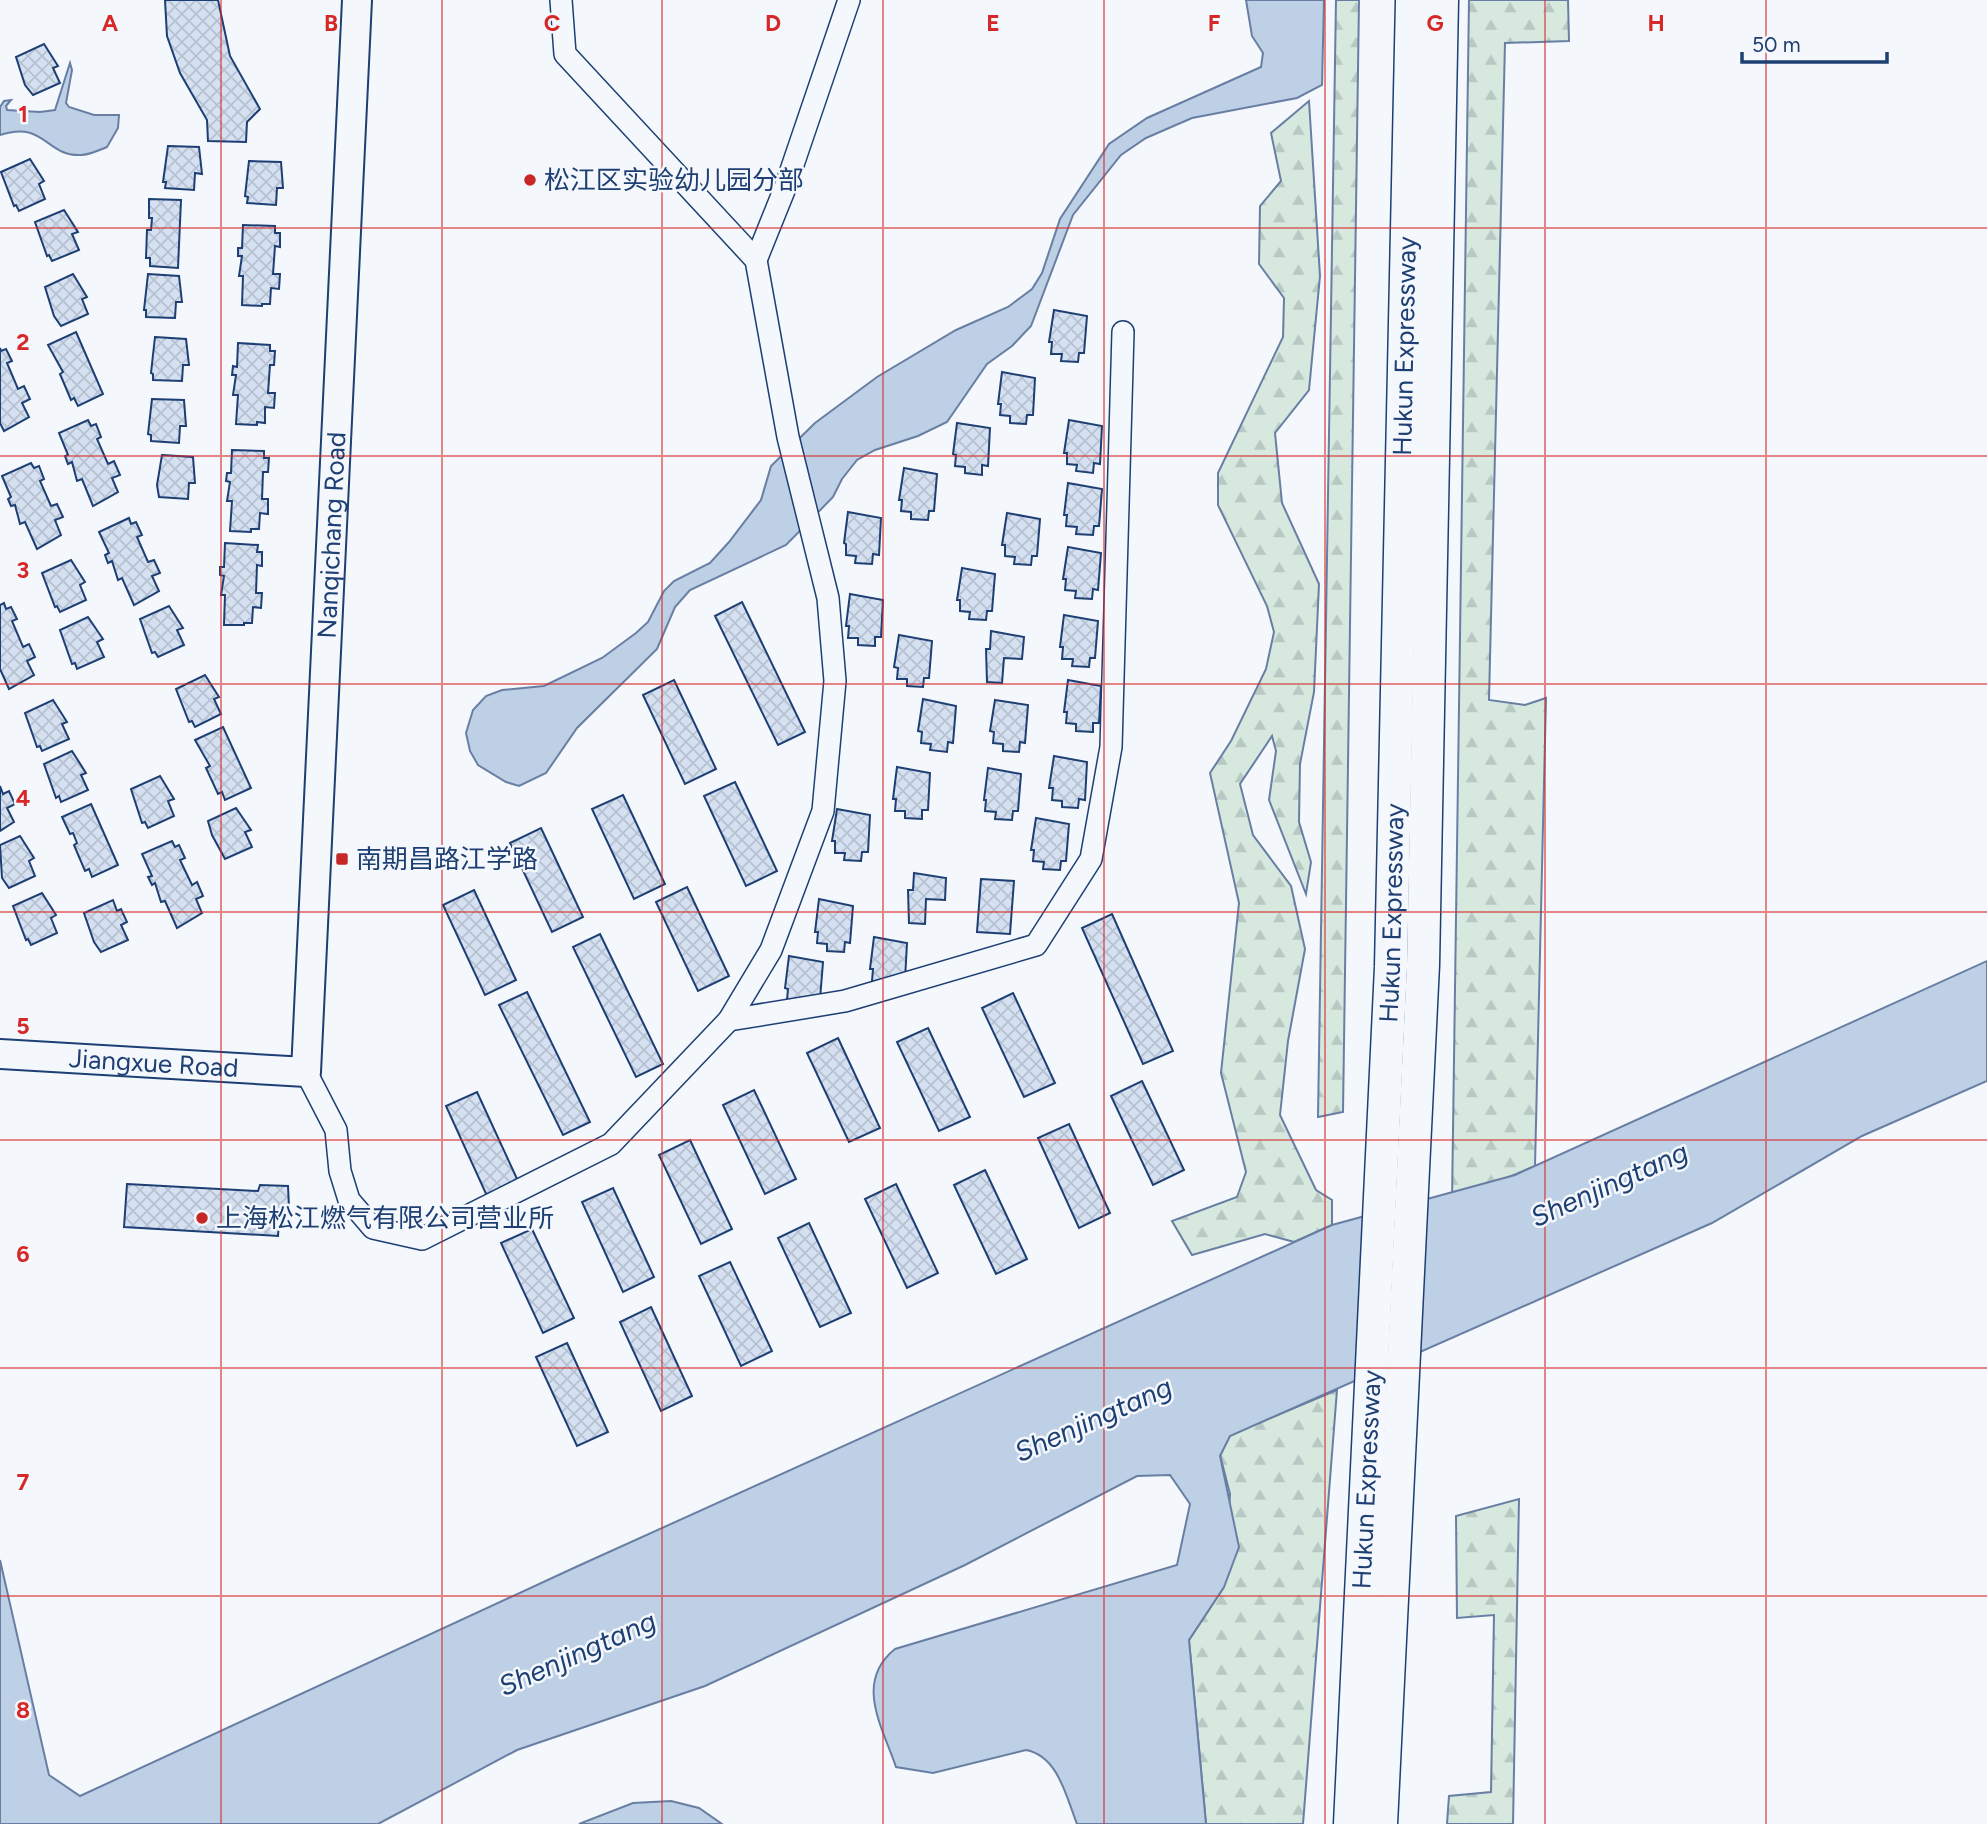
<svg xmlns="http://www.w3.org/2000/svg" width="1987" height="1824" font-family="Figtree,'Noto Sans SC',sans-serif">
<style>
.forest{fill:url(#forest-firs);stroke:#687fa3;stroke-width:2}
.water{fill:#bed0e5;stroke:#687fa3;stroke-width:2}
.building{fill:url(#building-cross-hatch);stroke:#1d3f73;stroke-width:2}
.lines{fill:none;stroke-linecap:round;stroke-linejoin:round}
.minor-casing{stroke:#1d3f73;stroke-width:24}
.major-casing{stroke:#1d3f73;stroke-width:32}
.highway-casing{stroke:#1d3f73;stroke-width:35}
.minor{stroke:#f4f7fb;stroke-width:21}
.major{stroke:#f4f7fb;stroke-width:28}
.highway{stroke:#f4f7fb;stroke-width:32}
.grid{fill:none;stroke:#d62828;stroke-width:2;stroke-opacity:0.55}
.poi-dot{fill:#c62828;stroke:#f4f7fb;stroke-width:2.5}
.labels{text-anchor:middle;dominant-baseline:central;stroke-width:5;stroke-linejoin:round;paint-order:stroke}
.poi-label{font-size:26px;fill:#1d3f73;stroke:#f4f7fb;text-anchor:start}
.street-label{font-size:26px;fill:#1d3f73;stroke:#f4f7fb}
.water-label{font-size:28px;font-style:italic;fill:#1d3f73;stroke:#f4f7fb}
.grid-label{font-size:23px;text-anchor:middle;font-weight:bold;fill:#d62828;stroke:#f4f7fb;stroke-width:5;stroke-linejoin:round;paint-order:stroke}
</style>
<defs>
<pattern id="forest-firs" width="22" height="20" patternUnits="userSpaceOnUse" patternTransform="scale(1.75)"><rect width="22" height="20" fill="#d7e8df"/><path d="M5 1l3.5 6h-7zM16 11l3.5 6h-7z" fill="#b8c8c3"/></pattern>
<pattern id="building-cross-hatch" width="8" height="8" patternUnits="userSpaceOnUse" patternTransform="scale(1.75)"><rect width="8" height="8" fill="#d5e0f0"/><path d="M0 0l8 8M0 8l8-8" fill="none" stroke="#b6c1d1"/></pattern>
</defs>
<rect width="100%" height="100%" fill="#f4f7fb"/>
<g class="forest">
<polygon points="1336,0 1359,0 1343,1112 1318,1117"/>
<polygon points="1469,0 1568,0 1569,41 1505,43 1489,700 1525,705 1546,698 1535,1166 1452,1201"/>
<polygon points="1309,101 1320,276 1309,390 1275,433 1282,503 1319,584 1314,692 1300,764 1299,822 1311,862 1306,894 1269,800 1276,751 1272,736 1240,784 1253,835 1291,886 1305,949 1288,1041 1280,1115 1316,1190 1332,1200 1332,1225 1294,1242 1265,1234 1192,1255 1172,1221 1237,1197 1246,1172 1221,1073 1239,903 1210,773 1231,741 1266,669 1274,632 1267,606 1218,505 1218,473 1283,337 1284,298 1259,264 1260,206 1281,181 1271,133"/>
<polygon points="1337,1390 1303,1824 1206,1824 1189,1640 1224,1587 1230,1494 1220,1455 1230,1435"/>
<polygon points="1519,1499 1513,1824 1447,1824 1449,1796 1491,1792 1494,1615 1457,1618 1456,1516"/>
</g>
<g class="water">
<polygon points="1246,0 1324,0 1322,85 1297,98 1192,118 1146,138 1121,155 1073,215 1031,326 1012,346 987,364 947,422 918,436 875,450 857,460 842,479 833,497 786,545 690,590 675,607 657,649 577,728 546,773 519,786 506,782 478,765 470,751 466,733 473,710 486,696 502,690 544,686 602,658 636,633 648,622 664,591 674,581 710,563 729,542 761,500 771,466 815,423 877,377 956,330 1008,307 1032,289 1042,273 1060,219 1109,144 1147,118 1261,67 1263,53 1252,36"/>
<path d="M70,63L72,70L66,103L69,107L94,115H119L118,128L107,147C99,150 89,155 81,155C46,157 45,120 0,135V107L4,101L11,100L6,106L7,110L40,112L55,110Z"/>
<path d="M1987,961V1081L1862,1136L1712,1223L1230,1436L1220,1456L1239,1547L1224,1587L1189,1640L1206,1824H1077C1066,1796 1058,1756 1026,1750L933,1773L896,1767C882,1726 854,1682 895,1649L1177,1565L1190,1504L1170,1475L1137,1476L965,1565L705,1686L517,1750L378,1824H0V1560L49,1775L80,1796L578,1566L1332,1225L1515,1175Z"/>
<polygon points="671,1801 699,1808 722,1824 579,1824 633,1803"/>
</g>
<g class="building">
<polygon points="165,0 218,0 230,56 260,109 247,122 246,142 208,141 207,120 180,73 167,36"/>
<polygon points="44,44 58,66 53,68 60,83 33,95 25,85 16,57"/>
<polygon points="168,146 199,147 202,174 195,173 194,190 165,188 166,182 163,182"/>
<polygon points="30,159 44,181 39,184 45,199 19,211 16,205 14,206 1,172"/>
<polygon points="249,161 281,162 283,188 277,188 276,205 247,203 248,197 245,196"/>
<polygon points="149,199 181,200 178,268 150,266 150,258 146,258 147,230 151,230 152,218 149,218"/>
<polygon points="64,210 78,232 72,234 79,250 52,261 49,255 47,256 35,222"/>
<polygon points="243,225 275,226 275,233 280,233 280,247 275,246 273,274 280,274 279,289 271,288 270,304 262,304 262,306 242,305 243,276 239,276 242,256 238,256 238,248 242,248"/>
<polygon points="73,274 87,297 82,299 88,314 61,326 54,316 45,287"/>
<polygon points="148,274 179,276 182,302 176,302 175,318 146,317 146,310 144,310"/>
<polygon points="1054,310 1087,316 1084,353 1079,353 1078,362 1061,361 1062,354 1051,354 1052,342 1049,342"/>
<polygon points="76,332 103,394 78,406 74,398 71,400 60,374 63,372 48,345"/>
<polygon points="155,337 186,339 189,365 183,365 182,381 153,380 153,374 151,373"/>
<polygon points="238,343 270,345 270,351 275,351 274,365 270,365 268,393 275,393 274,408 265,407 265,423 257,422 257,425 236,424 238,395 233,395 236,375 232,375 233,366 237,367"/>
<polygon points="0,348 1,351 6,349 12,361 7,363 18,389 24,386 30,399 22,403 29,417 4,431 0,423"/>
<polygon points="1002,372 1035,378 1033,415 1027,415 1026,424 1010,423 1010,416 1000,415 1001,404 998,404"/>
<polygon points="152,399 184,400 186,426 180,426 179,443 151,441 151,435 148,434"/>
<polygon points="88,420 91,426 96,424 101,437 97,439 108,464 114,461 120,475 112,478 118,492 93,506 82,479 77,481 72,462 68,464 65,456 68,455 59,433"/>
<polygon points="1069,420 1102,426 1100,464 1094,463 1093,473 1076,471 1077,465 1067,464 1067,453 1064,453"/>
<polygon points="957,423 990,428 988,466 982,465 982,475 965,473 965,467 955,466 956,455 953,454"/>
<polygon points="232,450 264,451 264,458 269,458 268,472 263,472 262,499 268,499 268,514 260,513 259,529 251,529 251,532 230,531 232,501 227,501 230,482 226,481 227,473 231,473"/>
<polygon points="162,455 193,457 195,483 189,483 188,499 159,497 157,485"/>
<polygon points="31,463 34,468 39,466 44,479 40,481 51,506 57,504 63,517 55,520 61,535 37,549 25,522 20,524 15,505 11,506 8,499 11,497 2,476"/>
<polygon points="904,468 937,474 934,511 929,511 928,520 911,519 911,512 901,511 902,500 899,500"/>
<polygon points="1068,483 1102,489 1099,526 1094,526 1093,535 1076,534 1077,527 1066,526 1067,515 1064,515"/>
<polygon points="848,512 881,518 879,555 873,554 872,564 855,563 856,556 846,555 846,544 844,543"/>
<polygon points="1007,513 1040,519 1037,556 1032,556 1031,565 1014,564 1015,557 1005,556 1005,545 1002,545"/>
<polygon points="129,518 131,524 136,522 142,535 137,537 148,562 154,560 160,573 152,576 159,591 134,605 122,578 118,580 112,561 108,563 105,555 109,553 99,532"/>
<polygon points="225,543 258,545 257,552 262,552 262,566 257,565 256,593 262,593 261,608 253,607 252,623 244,623 244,625 224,625 225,595 221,595 224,576 220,575 220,567 224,567"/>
<polygon points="1068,547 1101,553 1098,590 1093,589 1092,599 1075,598 1076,591 1065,590 1066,579 1063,579"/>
<polygon points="71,560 85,582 80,585 86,600 60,612 57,606 55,607 42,573"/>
<polygon points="962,568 995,574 992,611 987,611 986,620 969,619 970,612 960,611 960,600 957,600"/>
<polygon points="850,594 883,600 881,637 875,637 875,646 858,645 858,638 848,638 849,626 846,626"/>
<polygon points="742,602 805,732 778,745 715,616"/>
<polygon points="4,603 6,609 11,607 17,619 12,621 23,647 29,644 35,657 27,661 34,675 9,689 0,669 0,605"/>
<polygon points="169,606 183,628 177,630 184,645 158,657 155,652 152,653 140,619"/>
<polygon points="1064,615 1098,621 1095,658 1090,658 1089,667 1072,666 1073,659 1062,659 1063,647 1060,647"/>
<polygon points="88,617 103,639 97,642 104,657 77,669 75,663 72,664 60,630"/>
<polygon points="991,631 1024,637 1022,659 1004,658 1002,683 987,682 986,649 990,649"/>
<polygon points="899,635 932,641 929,678 924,678 923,687 907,686 907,679 897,679 898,668 894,667"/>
<polygon points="205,675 219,697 214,699 221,714 195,727 192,721 189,722 176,689"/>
<polygon points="674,680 716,769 685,784 643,695"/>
<polygon points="1068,680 1101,686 1099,723 1093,723 1093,732 1076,731 1076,724 1066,723 1067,712 1064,712"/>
<polygon points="923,699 956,706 953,743 948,742 947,752 930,750 931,744 921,743 922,732 918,731"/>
<polygon points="53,700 67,722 62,724 69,739 42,751 40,746 37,747 25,713"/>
<polygon points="995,700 1028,705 1025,743 1020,742 1019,752 1003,751 1003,744 993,743 994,732 990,731"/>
<polygon points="223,727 251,788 225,800 222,792 218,794 206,768 210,766 195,740"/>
<polygon points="72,751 86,773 81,775 88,790 61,802 59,796 56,798 44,764"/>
<polygon points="1054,756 1087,762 1085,800 1079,799 1078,808 1062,807 1062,801 1052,800 1053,788 1049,788"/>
<polygon points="897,767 930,773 928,810 922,810 922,819 905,818 905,811 895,811 896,799 893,799"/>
<polygon points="988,768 1021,774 1018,811 1013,811 1012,820 995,819 996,812 985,811 986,800 984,800"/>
<polygon points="160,776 174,799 168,801 174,816 148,828 145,822 142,823 131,789"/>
<polygon points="735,782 777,871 746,886 704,796"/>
<polygon points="0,786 3,794 9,791 15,804 7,808 14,822 0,831"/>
<polygon points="623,795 665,884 634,899 592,809"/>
<polygon points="91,804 118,865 92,877 89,869 85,871 74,845 77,843 73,833 70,834 62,817"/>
<polygon points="236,808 251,830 245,832 252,847 225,859 212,835 208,821"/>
<polygon points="837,809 870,815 868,852 862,852 861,861 844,860 845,853 835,853 835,841 832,841"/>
<polygon points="1036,818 1069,824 1066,861 1061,861 1060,870 1043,869 1044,862 1033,861 1034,850 1031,850"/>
<polygon points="541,828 583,917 552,932 510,843"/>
<polygon points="20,836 34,858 29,861 35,876 9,888 2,878 0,845"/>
<polygon points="172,841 175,847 179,845 185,858 180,860 192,885 197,882 203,896 196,899 202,913 177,928 165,901 161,902 155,883 152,885 148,877 152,876 142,854"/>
<polygon points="914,873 946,878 945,900 926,899 925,924 909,923 908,890 913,890"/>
<polygon points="981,879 1014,881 1010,934 977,932"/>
<polygon points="687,887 729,976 698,991 656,902"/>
<polygon points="474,890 516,980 485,995 443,905"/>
<polygon points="42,893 56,915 51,918 57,933 31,945 28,939 26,940 13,906"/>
<polygon points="819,899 853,906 850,943 845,942 844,952 827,951 827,944 817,943 818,932 815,932"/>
<polygon points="113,900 117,911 121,909 127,922 121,925 128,940 101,952 94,942 84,913"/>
<polygon points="1112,914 1173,1051 1143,1064 1082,928"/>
<polygon points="600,934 663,1064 636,1077 573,947"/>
<polygon points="874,937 907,943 905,980 872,981 873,969 870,969"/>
<polygon points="789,956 823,962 820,999 787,1000 788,989 785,988"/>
<polygon points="527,992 590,1122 563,1135 499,1005"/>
<polygon points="1013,993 1055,1083 1024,1097 982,1008"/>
<polygon points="928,1028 970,1117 939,1131 897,1042"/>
<polygon points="838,1038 880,1128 849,1142 807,1053"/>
<polygon points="1142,1081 1184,1170 1153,1185 1111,1096"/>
<polygon points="754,1090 796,1179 765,1194 723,1105"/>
<polygon points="477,1092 518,1181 487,1196 446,1106"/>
<polygon points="1069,1124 1110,1213 1079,1228 1038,1138"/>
<polygon points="690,1140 732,1229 701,1244 659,1155"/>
<polygon points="985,1170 1027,1259 996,1274 954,1185"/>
<polygon points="127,1184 258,1191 260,1185 288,1186 289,1208 280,1208 278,1236 124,1227"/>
<polygon points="896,1184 938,1273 907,1288 865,1199"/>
<polygon points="613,1188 654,1277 623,1292 582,1202"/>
<polygon points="809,1223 851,1313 820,1327 778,1238"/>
<polygon points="532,1229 574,1318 543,1333 501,1243"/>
<polygon points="730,1262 772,1351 741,1366 699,1276"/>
<polygon points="651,1307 692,1396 661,1411 620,1322"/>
<polygon points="567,1343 608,1432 577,1446 536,1357"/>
</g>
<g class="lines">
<g class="minor-casing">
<g id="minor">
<polyline points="756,260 785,188 849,0"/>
<polyline points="729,1020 845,1001 1036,945 1091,859 1111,747 1123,332"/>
<polyline points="306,1072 336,1130 340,1171 349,1200 373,1228 422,1239 611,1144 729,1020 771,950 823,811 835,681 828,598 788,437 756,260 565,54 561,0"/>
</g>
</g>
<g class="major-casing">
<g id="major">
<path id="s1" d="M0,1054L306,1072L357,0"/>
</g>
</g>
<g class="highway-casing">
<g id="highway">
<path id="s2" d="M1350,1824L1391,967L1412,0"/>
<polyline points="1381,1824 1423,965 1442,0"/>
</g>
</g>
<use href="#minor" class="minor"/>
<use href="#major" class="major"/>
<use href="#highway" class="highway"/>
</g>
<path class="grid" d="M221,0V1824M442,0V1824M662,0V1824M883,0V1824M1104,0V1824M1325,0V1824M1545,0V1824M1766,0V1824M0,228H1987M0,456H1987M0,684H1987M0,912H1987M0,1140H1987M0,1368H1987M0,1596H1987"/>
<g class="poi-dot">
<circle cx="530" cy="180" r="7"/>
<rect x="335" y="852" width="14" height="14" rx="3.5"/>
<circle cx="202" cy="1218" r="7"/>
</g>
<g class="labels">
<g class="poi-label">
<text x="544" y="180">松江区实验幼儿园分部</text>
<text x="356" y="859">南期昌路江学路</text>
<text x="216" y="1218">上海松江燃气有限公司营业所</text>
</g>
<g class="street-label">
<text stroke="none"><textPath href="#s2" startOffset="1479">Hukun Expressway</textPath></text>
<text stroke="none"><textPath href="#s1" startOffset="844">Nanqichang Road</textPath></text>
<text stroke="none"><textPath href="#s2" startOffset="912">Hukun Expressway</textPath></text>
<text stroke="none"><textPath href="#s1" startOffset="154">Jiangxue Road</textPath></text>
<text stroke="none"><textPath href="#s2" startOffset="345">Hukun Expressway</textPath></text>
</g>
<g class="water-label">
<text transform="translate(1609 1184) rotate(-24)">Shenjingtang</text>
<text transform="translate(1093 1419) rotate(-24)">Shenjingtang</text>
<text transform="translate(577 1653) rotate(-24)">Shenjingtang</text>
</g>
</g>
<g class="grid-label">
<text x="110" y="31">A</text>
<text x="331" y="31">B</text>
<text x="552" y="31">C</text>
<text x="773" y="31">D</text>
<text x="993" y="31">E</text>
<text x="1214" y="31">F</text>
<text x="1435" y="31">G</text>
<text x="1656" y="31">H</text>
<text x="23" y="122">1</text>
<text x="23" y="350">2</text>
<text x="23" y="578">3</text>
<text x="23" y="806">4</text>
<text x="23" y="1034">5</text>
<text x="23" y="1262">6</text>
<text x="23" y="1490">7</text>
<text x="23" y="1718">8</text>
</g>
<path d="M1742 52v10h145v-10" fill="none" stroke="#1d3f73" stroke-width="3.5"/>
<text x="1752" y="52" font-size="21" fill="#1d3f73" stroke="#f4f7fb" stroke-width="5" paint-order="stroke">50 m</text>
</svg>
